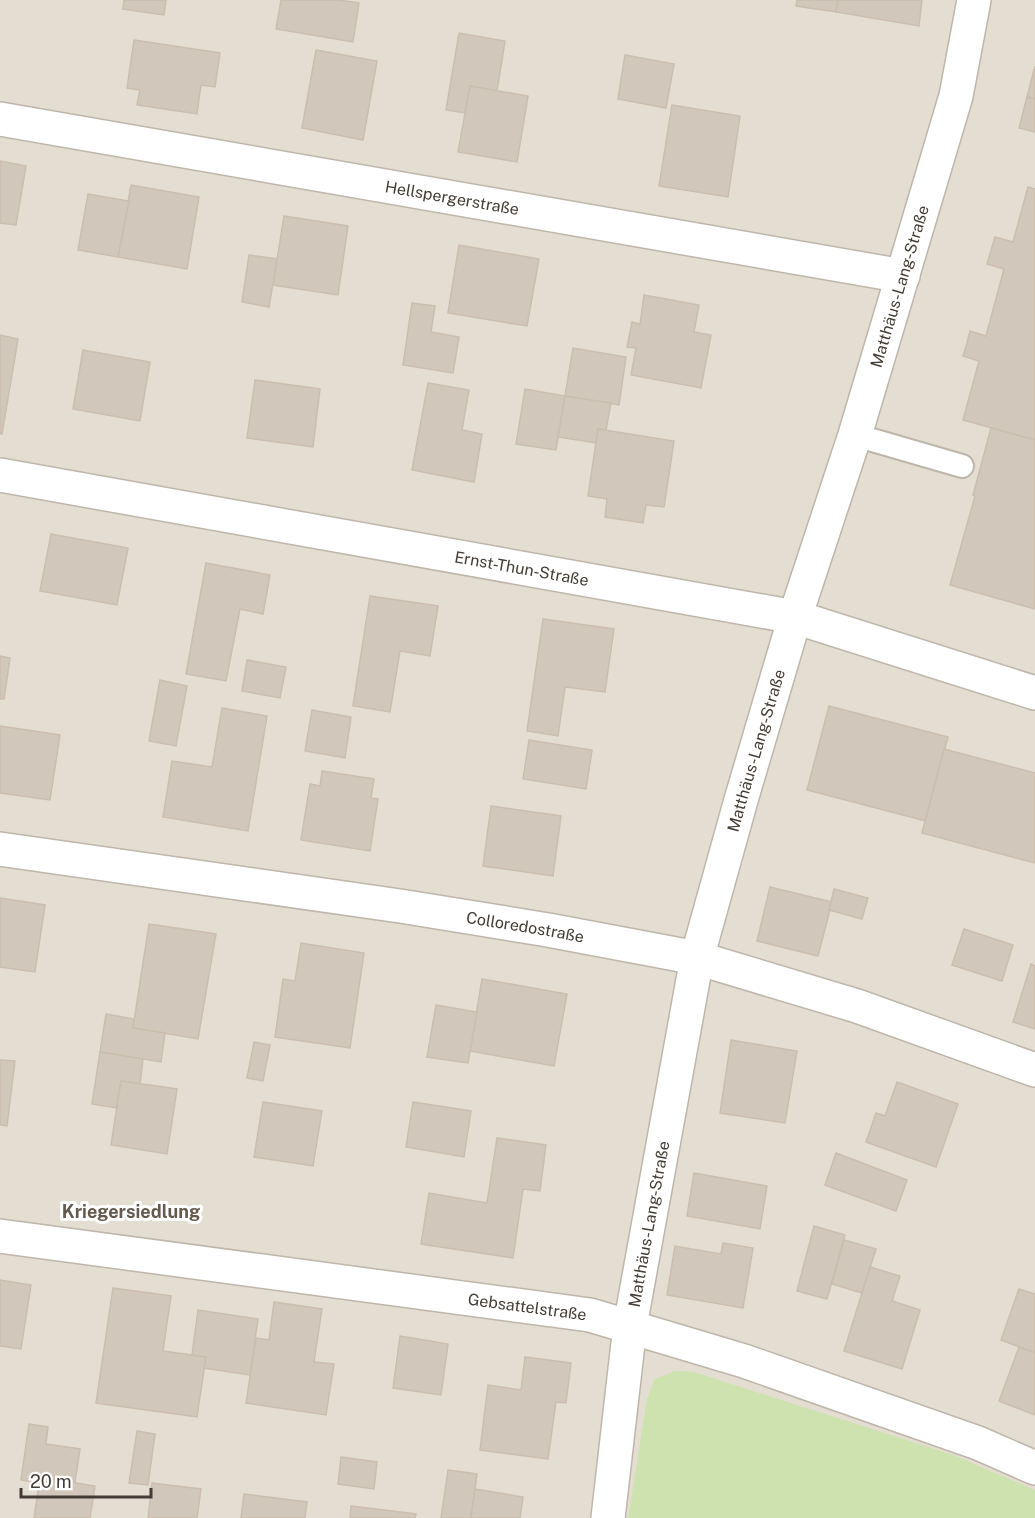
<svg xmlns="http://www.w3.org/2000/svg" width="1035" height="1518" font-family="'Public Sans',sans-serif">
<style>
.residential{fill:#e4ddd2}
.green{fill:#cee2af}
.building{fill:#d1c7ba;stroke:#cbbeae;stroke-width:1.5}
.lines{fill:none;stroke-linecap:round;stroke-linejoin:round}
.service-casing{stroke:#beb6aa;stroke-width:26}
.minor-casing{stroke:#beb6aa;stroke-width:36}
.service{stroke:#fff;stroke-width:22}
.minor{stroke:#fff;stroke-width:33}
.labels{text-anchor:middle;dominant-baseline:central;stroke-width:6;stroke-linejoin:round;paint-order:stroke}
.street-label{font-size:16px;fill:#423c34;stroke:#fff}
.neighbourhood-label{font-size:18px;font-weight:bold;fill:#64594c;stroke:#fff}
</style>
<rect width="100%" height="100%" fill="#f0ece4"/>
<rect class="residential" x="0" y="0" width="1035" height="1518"/>
<polygon class="green" points="675,1371 694,1372 953,1455 1035,1490 1035,1518 628,1518 647,1399 655,1379"/>
<g class="building">
<polygon points="124,0 166,0 164,15 123,9"/>
<polygon points="281,0 339,0 359,3 353,42 276,29"/>
<polygon points="797,0 838,0 836,12 796,6"/>
<polygon points="838,0 922,0 919,26 836,12"/>
<polygon points="459,33 505,41 497,91 470,86 465,113 446,110"/>
<polygon points="134,40 220,53 215,87 201,85 197,114 137,105 140,90 127,88"/>
<polygon points="316,50 377,61 363,140 302,128"/>
<polygon points="625,55 674,64 666,108 618,99"/>
<polygon points="1035,66 1035,99 1027,97"/>
<polygon points="470,86 528,96 517,162 458,152"/>
<polygon points="1027,97 1035,99 1035,132 1019,128"/>
<polygon points="672,105 740,116 728,197 659,186"/>
<polygon points="0,161 26,166 16,225 0,223"/>
<polygon points="131,185 199,197 187,269 118,257"/>
<polygon points="1028,187 1035,189 1035,440 963,420 979,361 963,356 967,343 970,331 986,336 1004,269 987,264 995,237 1013,242"/>
<polygon points="88,194 129,201 118,257 78,250"/>
<polygon points="284,216 348,226 338,295 273,285"/>
<polygon points="459,245 539,259 527,326 448,313"/>
<polygon points="249,255 277,259 269,307 242,302"/>
<polygon points="644,295 699,305 694,332 711,335 701,388 631,375 636,348 627,347 632,322 640,324"/>
<polygon points="412,303 435,306 431,332 459,337 453,373 403,365"/>
<polygon points="0,335 18,339 2,434 0,434"/>
<polygon points="573,348 626,357 619,405 565,396"/>
<polygon points="83,350 150,362 140,421 73,409"/>
<polygon points="255,380 320,389 313,447 247,438"/>
<polygon points="428,383 469,390 462,430 482,434 474,482 412,470"/>
<polygon points="525,389 565,396 556,450 516,444"/>
<polygon points="565,396 611,403 606,430 598,429 596,443 558,437"/>
<polygon points="991,428 1035,440 1035,609 950,585 975,496 973,495"/>
<polygon points="598,429 674,441 664,507 646,505 643,523 605,517 607,499 588,496"/>
<polygon points="51,534 128,548 117,605 40,591"/>
<polygon points="206,563 270,575 263,614 240,609 226,681 186,674"/>
<polygon points="370,596 438,606 430,656 400,651 390,712 353,706"/>
<polygon points="543,619 614,629 605,692 565,687 558,736 527,731"/>
<polygon points="0,656 10,658 4,699 0,699"/>
<polygon points="247,660 286,667 280,698 242,691"/>
<polygon points="160,680 187,686 176,746 149,741"/>
<polygon points="829,706 948,737 926,821 807,790"/>
<polygon points="222,708 267,716 248,831 163,817 172,761 212,767"/>
<polygon points="312,710 351,717 345,758 305,751"/>
<polygon points="0,726 60,735 50,800 0,793"/>
<polygon points="529,740 592,750 586,789 523,779"/>
<polygon points="944,749 1035,773 1035,863 922,833"/>
<polygon points="322,771 374,779 371,798 378,799 370,851 301,840 310,784 320,786"/>
<polygon points="491,806 561,816 553,876 483,866"/>
<polygon points="770,887 832,902 818,956 757,941"/>
<polygon points="834,889 868,898 862,919 829,910"/>
<polygon points="0,898 45,905 35,972 0,967"/>
<polygon points="149,924 216,934 198,1039 133,1028"/>
<polygon points="964,929 1013,945 1002,981 952,965"/>
<polygon points="301,943 364,953 350,1048 275,1037 283,979 295,981"/>
<polygon points="1031,964 1035,966 1035,1029 1013,1022"/>
<polygon points="482,979 567,994 554,1066 470,1051"/>
<polygon points="436,1005 477,1012 468,1063 427,1057"/>
<polygon points="106,1014 134,1019 133,1028 165,1033 161,1062 100,1052"/>
<polygon points="731,1040 797,1051 785,1123 720,1113"/>
<polygon points="254,1042 270,1045 263,1081 247,1078"/>
<polygon points="100,1052 143,1059 140,1084 121,1081 116,1108 92,1104"/>
<polygon points="0,1060 15,1061 7,1126 0,1125"/>
<polygon points="121,1081 177,1089 167,1154 111,1145"/>
<polygon points="897,1082 958,1104 936,1167 866,1142 876,1113 885,1116"/>
<polygon points="263,1102 322,1111 313,1166 254,1157"/>
<polygon points="413,1102 471,1111 464,1157 406,1147"/>
<polygon points="497,1138 546,1145 540,1191 523,1189 513,1258 421,1244 429,1193 487,1203"/>
<polygon points="836,1153 907,1180 896,1211 825,1185"/>
<polygon points="694,1173 767,1186 760,1229 687,1216"/>
<polygon points="814,1226 845,1235 827,1299 797,1291"/>
<polygon points="844,1240 876,1249 862,1293 832,1284"/>
<polygon points="723,1243 753,1248 743,1308 667,1295 675,1246 721,1254"/>
<polygon points="870,1267 900,1276 892,1301 920,1310 902,1369 844,1351"/>
<polygon points="0,1280 31,1285 21,1349 0,1346"/>
<polygon points="113,1288 171,1296 163,1351 206,1357 197,1417 96,1403"/>
<polygon points="1019,1289 1035,1294 1035,1353 1001,1340"/>
<polygon points="274,1302 322,1309 314,1362 334,1364 326,1415 246,1403 256,1338 269,1340"/>
<polygon points="198,1310 258,1319 250,1375 204,1368 206,1357 192,1355"/>
<polygon points="400,1336 448,1344 441,1395 393,1388"/>
<polygon points="1019,1347 1035,1353 1035,1415 999,1401"/>
<polygon points="525,1357 571,1363 566,1403 556,1402 548,1459 480,1450 488,1385 521,1390"/>
<polygon points="29,1424 48,1427 46,1444 80,1449 75,1482 40,1477 39,1483 21,1480"/>
<polygon points="137,1431 155,1434 148,1485 129,1483"/>
<polygon points="341,1457 377,1462 374,1489 338,1484"/>
<polygon points="448,1470 477,1474 471,1518 441,1518"/>
<polygon points="40,1477 95,1486 90,1518 34,1518"/>
<polygon points="152,1483 201,1489 197,1518 148,1518"/>
<polygon points="475,1489 523,1497 520,1518 471,1518"/>
<polygon points="244,1494 307,1502 305,1518 241,1518"/>
<polygon points="351,1506 416,1514 415,1518 350,1518"/>
</g>
<g class="lines">
<g class="service-casing">
<polyline id="service" points="855,435 962,466"/>
</g>
<g class="minor-casing">
<g id="minor">
<path id="s1" d="M0,119L903,276"/>
<path id="s2" d="M0,475L795,617L1035,693"/>
<path id="s3" d="M0,849L400,906L548,930L697,958L857,1006L1035,1070"/>
<path id="s4" d="M0,1236L590,1315L744,1361L978,1443L1035,1468"/>
<path id="s5" d="M608,1518L630,1326L697,958L741,800L795,617L855,435L956,96L974,0"/>
</g>
</g>
<use href="#service" class="service"/>
<use href="#minor" class="minor"/>
</g>
<g class="labels">
<g class="street-label">
<text stroke="none"><textPath href="#s1" startOffset="459">Hellspergerstraße</textPath></text>
<text stroke="none"><textPath href="#s5" startOffset="1269">Matthäus-Lang-Straße</textPath></text>
<text stroke="none"><textPath href="#s2" startOffset="530">Ernst-Thun-Straße</textPath></text>
<text stroke="none"><textPath href="#s5" startOffset="783">Matthäus-Lang-Straße</textPath></text>
<text stroke="none"><textPath href="#s3" startOffset="531">Colloredostraße</textPath></text>
<text stroke="none"><textPath href="#s5" startOffset="297">Matthäus-Lang-Straße</textPath></text>
<text stroke="none"><textPath href="#s4" startOffset="532">Gebsattelstraße</textPath></text>
</g>
<g class="neighbourhood-label">
<text x="131" y="1211">Kriegersiedlung</text>
</g>
</g>
<path d="M21 1488v9h130v-9" fill="none" stroke="#423c34" stroke-width="3"/>
<text x="30" y="1488" font-size="18" fill="#423c34" stroke="#ffffff" stroke-width="4.5" paint-order="stroke">20 m</text>
</svg>
